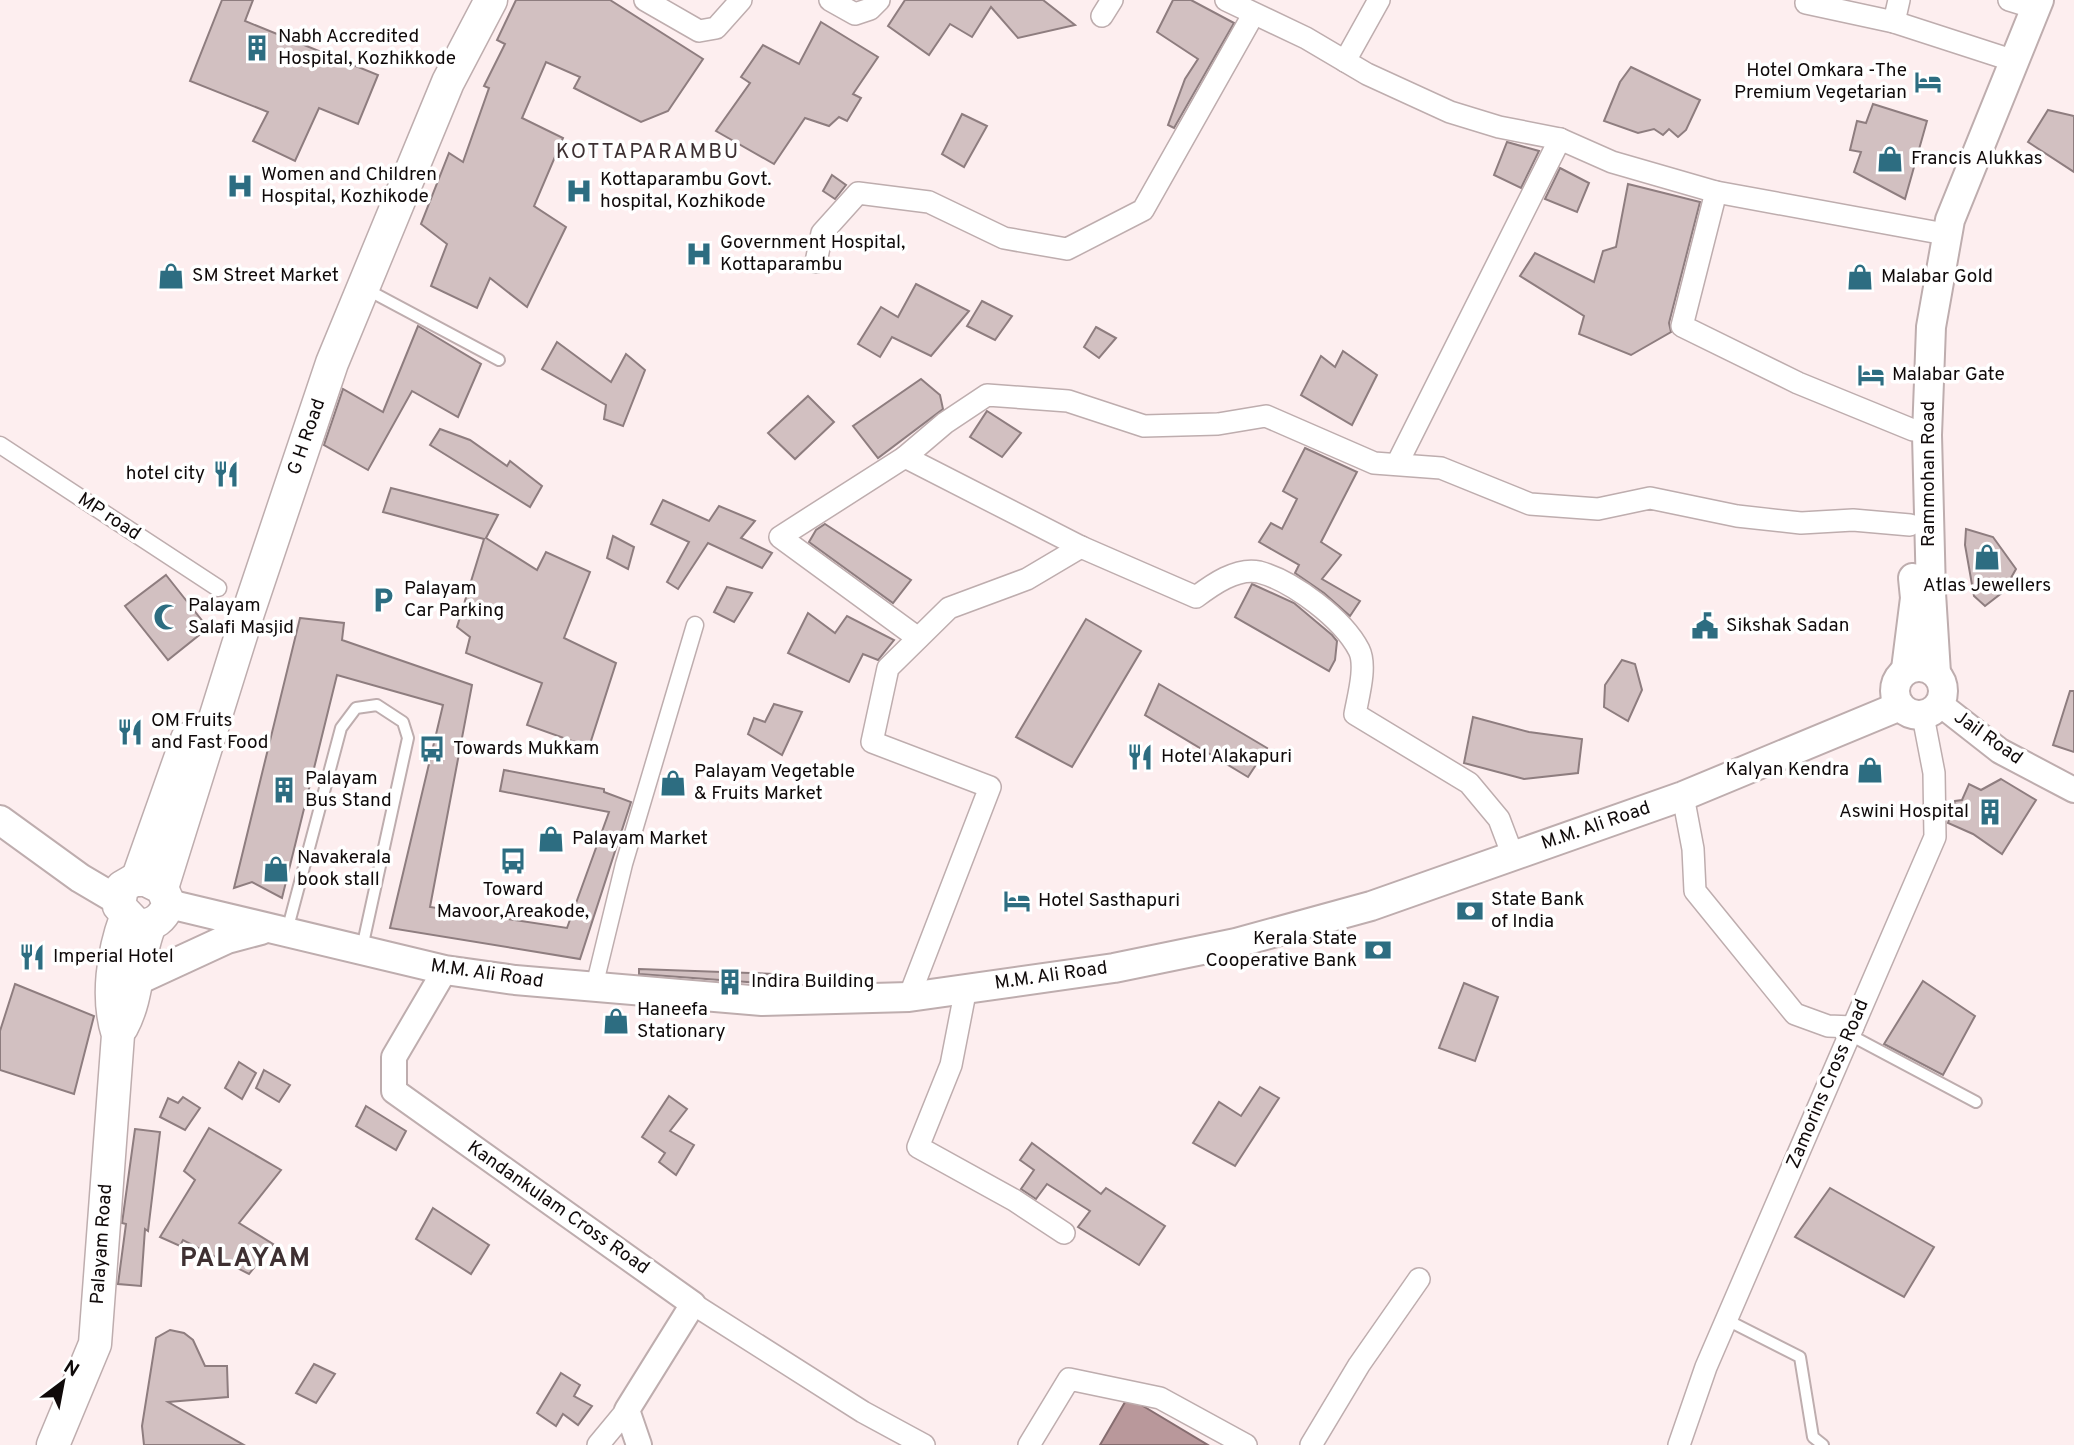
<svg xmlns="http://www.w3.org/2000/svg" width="2074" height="1445" font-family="Overpass,sans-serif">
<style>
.water{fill:#b9989b;stroke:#866d70;stroke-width:2}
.building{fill:#d2c0c1;stroke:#8e7d7f;stroke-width:2}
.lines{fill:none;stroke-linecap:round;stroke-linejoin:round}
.service-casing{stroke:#beadae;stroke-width:14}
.pedestrian-casing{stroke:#beadae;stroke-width:19}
.minor-casing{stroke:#beadae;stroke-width:24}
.tertiary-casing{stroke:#beadae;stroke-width:28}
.secondary-casing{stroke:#beadae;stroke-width:32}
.primary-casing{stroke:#beadae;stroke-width:35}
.service{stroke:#fff;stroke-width:10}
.pedestrian{stroke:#fff;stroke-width:16}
.minor{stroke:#fff;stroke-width:21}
.tertiary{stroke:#fff;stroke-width:24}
.secondary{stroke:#fff;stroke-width:28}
.primary{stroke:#fff;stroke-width:32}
.labels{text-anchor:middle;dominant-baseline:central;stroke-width:7;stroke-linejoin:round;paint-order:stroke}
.poi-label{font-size:19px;fill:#100a0a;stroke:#fff;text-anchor:start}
.street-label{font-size:19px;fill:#100a0a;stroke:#fff}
.neighbourhood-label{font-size:21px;letter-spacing:2px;fill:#3e3032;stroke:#fff}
.district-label{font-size:26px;font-weight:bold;letter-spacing:2px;fill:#3e3032;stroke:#fff}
</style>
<rect width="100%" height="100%" fill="#fdeeef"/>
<polygon class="water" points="1128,1397 1208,1445 1100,1445"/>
<g class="building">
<polygon points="222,0 253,0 245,21 378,75 358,124 319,108 295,161 253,141 268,112 190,81"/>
<polygon points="516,0 610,0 703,59 668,111 641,122 574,88 580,77 546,62 522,118 563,138 534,206 566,227 527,307 490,278 477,308 431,286 447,244 421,224 449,153 463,162 489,88 484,86 505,44 497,40"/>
<polygon points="905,0 1043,0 1075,25 1018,38 991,7 972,37 950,24 929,55 888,26"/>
<polygon points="1173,0 1191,0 1234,23 1174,128 1168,125 1185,79 1198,59 1157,32"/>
<polygon points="821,22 878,57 853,94 861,98 847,121 839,117 829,126 805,118 774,164 716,131 750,83 741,77 763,45 799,64"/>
<polygon points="1631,67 1700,100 1686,130 1678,137 1669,129 1663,135 1654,129 1638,133 1604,121 1620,82"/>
<polygon points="1873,104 1927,121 1905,199 1854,172 1861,152 1850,150 1857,121 1866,123"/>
<polygon points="2048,110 2074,116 2074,172 2028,142"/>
<polygon points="962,114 987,126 964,167 942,154"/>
<polygon points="1507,142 1539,151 1521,188 1494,175"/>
<polygon points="1560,168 1589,183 1577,212 1545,199"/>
<polygon points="832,175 846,185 835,199 823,191"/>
<polygon points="1628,184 1700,202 1669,323 1671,332 1631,355 1579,334 1584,316 1520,276 1535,253 1594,282 1603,251 1616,247"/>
<polygon points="916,284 969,311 931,356 892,337 880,357 858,344 881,307 898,317"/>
<polygon points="982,301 1012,316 995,340 967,326"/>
<polygon points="418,326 481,364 458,417 412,391 368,470 324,445 343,389 383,412"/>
<polygon points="1096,327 1116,338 1099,358 1084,347"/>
<polygon points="557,342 611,382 626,354 645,370 623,426 604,419 606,405 542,369"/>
<polygon points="1343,351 1377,375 1352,425 1301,395 1321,356 1335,367"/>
<polygon points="921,379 940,395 943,409 878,458 853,426"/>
<polygon points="808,396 834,422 795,459 768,433"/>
<polygon points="987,411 1021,433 1002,457 970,437"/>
<polygon points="440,429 470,440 507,466 510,461 542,486 530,507 430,445"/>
<polygon points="1305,448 1357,472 1321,542 1341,555 1322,579 1360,601 1350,616 1324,593 1295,573 1299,565 1259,542 1271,523 1282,529 1297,499 1283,491"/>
<polygon points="391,488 498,515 486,538 537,570 546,552 590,572 564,638 616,663 589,747 527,725 542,683 466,653 470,637 457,627 484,539 383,512"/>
<polygon points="663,500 709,521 719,506 755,521 741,538 772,553 762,568 708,543 678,589 667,582 689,542 651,524"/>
<polygon points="825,524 911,580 893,603 809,542 816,530"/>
<polygon points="1966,529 1993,537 2016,569 2003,592 1985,606 1974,596 1965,545"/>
<polygon points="613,536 634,547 628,569 607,558"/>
<polygon points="166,575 208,628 168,660 125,606"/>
<polygon points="1252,584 1294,603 1332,635 1337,641 1335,660 1329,671 1235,617"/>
<polygon points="727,587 752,593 734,622 714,612"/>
<polygon points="808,613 835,633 847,616 894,640 878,660 863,654 849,682 788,653"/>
<polygon points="300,618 344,623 342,640 472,685 430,907 567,928 609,812 500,791 504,770 604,789 604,792 631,802 580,959 390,928 443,705 337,675 282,898 252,882 234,888"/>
<polygon points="1086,619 1141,651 1072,767 1016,737"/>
<polygon points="1622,660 1635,664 1642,690 1628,721 1604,707 1605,685"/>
<polygon points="1159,684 1267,748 1248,777 1145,715"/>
<polygon points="2070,691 2074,691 2074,752 2053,745"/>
<polygon points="774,704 802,712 782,755 748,734 754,718 765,722"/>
<polygon points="1473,717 1529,732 1582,739 1578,773 1524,779 1464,763"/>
<polygon points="2001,779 2036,800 2002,854 1973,834 1948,823 1955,801 1962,800 1969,784 1981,790"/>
<polygon points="639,969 775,974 775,984 639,974"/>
<polygon points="1923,981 1975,1016 1943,1075 1884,1044"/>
<polygon points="1464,983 1498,997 1475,1061 1439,1048"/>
<polygon points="15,984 94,1016 74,1094 0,1070 0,1031"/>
<polygon points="239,1062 256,1073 242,1099 225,1088"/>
<polygon points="264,1070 290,1085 279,1102 256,1088"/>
<polygon points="1260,1087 1279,1098 1235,1166 1193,1143 1219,1102 1241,1116"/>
<polygon points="669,1096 687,1109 670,1131 694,1145 676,1175 659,1162 665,1153 642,1137"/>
<polygon points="183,1097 200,1108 185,1130 160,1117 168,1098 178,1103"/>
<polygon points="366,1106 406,1131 396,1150 356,1126"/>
<polygon points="209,1128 281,1170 239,1223 273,1244 249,1274 183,1240 180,1246 160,1237 195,1180 184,1171"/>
<polygon points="135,1129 160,1132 148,1231 145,1229 141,1286 118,1284 126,1224 122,1223 123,1216"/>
<polygon points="1032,1143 1101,1194 1106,1188 1165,1226 1139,1265 1078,1227 1090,1211 1047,1184 1036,1199 1021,1189 1034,1170 1020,1160"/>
<polygon points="1830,1188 1934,1247 1904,1297 1795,1237"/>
<polygon points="433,1208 489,1245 471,1274 416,1239"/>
<polygon points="170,1330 184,1333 193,1340 205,1366 227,1366 228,1397 168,1402 244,1445 144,1445 142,1426 156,1338"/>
<polygon points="314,1364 335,1374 316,1403 296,1393"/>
<polygon points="561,1373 580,1385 574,1396 592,1406 578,1425 563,1414 556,1426 537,1413"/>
</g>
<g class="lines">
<g class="service-casing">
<g id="service">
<polyline points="366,289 499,360"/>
<polyline points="287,931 341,728 356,708 377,705 403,722 408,738 362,948"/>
<polyline points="1850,1035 1976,1102"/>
<polyline points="1727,1320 1800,1357 1813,1437 1823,1445"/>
</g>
</g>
<g class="pedestrian-casing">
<g id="pedestrian">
<polyline points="0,445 218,588"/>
<polyline points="594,987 624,864 695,625"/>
</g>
</g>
<g class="minor-casing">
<g id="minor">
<polyline points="645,0 699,31 716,28 741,0"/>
<polyline points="830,0 855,14 870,9 879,0"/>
<polyline points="1226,0 1306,38 1367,74 1450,112 1499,127 1560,139 1612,162 1716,192 1682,326 1798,383 1913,430"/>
<polyline points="2009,0 2022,4"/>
<polyline points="1806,3 1894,22 2002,57"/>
<polyline points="1102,16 1112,0"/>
<polyline points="1894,22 1899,0"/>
<polyline points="1345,61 1379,0"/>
<polyline points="1716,192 1934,232"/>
<polyline points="816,262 822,233 858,193 929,202 1004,238 1067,249 1143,210 1253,15"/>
<polyline points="905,457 945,423 987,395 1068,401 1144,426 1218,424 1266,416 1374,463 1441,468 1530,504 1598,509 1650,498 1737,516 1801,523 1853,520 1910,525"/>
<polyline points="1397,464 1560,139"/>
<path d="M918,638L780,537L905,457L1081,547L1196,597C1212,585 1237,567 1259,572C1293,581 1343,619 1359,650C1367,666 1358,697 1355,714L1469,783L1499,819L1513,856"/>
<polyline points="1683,796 1693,849 1695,891 1795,1014 1828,1026 1853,1027"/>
<polyline points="966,988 951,1065 918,1147 1014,1200 1064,1233"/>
<polyline points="909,997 990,787 872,742 888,668 949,608 1027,579 1081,547"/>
<polyline points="693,1304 863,1412 924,1445"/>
<polyline points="598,1445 627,1410"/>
<polyline points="1029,1445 1069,1379 1160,1398 1246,1445"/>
<polyline points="1311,1445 1359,1365 1419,1279"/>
<polyline points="1679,1445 1706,1367 1935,837 1934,773 1923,716"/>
</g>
</g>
<g class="tertiary-casing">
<g id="tertiary">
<polyline points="1940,704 2000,751 2074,790"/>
<polyline points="445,970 394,1057 394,1091 693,1304 627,1410 639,1445"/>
</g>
</g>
<g class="secondary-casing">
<g id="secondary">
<circle cx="1919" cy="691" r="24"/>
<polyline points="1906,669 1915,598 1913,578"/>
<polyline points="1936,673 1931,593 1927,435 1931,327 1950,220 2039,0"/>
<polyline points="0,820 80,878 119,901"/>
<polyline points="169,904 445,970 515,980 762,1001 909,997 1114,968 1236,943 1371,906 1683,796 1900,706"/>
<polyline points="136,981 227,939 261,930"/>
</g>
</g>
<g class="primary-casing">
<g id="primary">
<path d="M134,880H146L162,888L169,904C162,919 155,925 138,926L119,906L122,887Z"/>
<polyline points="137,880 187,739"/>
<polyline points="162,888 247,616 332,363 448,82 491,0"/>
<path d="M122,1027C139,996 136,958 150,925"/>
<path d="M53,1445L95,1344L118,1035C106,998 113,952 126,917"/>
</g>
</g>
<use href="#service" class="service"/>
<use href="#pedestrian" class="pedestrian"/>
<use href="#minor" class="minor"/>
<use href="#tertiary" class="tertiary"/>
<use href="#secondary" class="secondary"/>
<use href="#primary" class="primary"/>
</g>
<defs>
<g id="building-bare" transform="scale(2.1)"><path d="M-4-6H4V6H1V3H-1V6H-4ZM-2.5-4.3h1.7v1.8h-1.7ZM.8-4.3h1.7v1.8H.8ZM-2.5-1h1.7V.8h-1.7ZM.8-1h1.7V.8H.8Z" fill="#2d6d81" stroke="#fff" stroke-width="2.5" paint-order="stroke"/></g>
<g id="hotel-bare" transform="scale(2.1)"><path d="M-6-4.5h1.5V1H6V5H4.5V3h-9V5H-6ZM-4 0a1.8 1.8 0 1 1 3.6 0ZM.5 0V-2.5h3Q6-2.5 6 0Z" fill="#2d6d81" stroke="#fff" stroke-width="2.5" paint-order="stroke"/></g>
<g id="shop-bare" transform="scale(2.1)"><path d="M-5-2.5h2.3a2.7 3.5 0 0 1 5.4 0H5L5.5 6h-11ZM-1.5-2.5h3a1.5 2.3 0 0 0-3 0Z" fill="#2d6d81" stroke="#fff" stroke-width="2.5" paint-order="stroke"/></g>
<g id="hospital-bare" transform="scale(2.1)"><path d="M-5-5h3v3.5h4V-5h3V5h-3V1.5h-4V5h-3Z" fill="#2d6d81" stroke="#fff" stroke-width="2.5" paint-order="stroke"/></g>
<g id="restaurant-bare" transform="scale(2.1)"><path d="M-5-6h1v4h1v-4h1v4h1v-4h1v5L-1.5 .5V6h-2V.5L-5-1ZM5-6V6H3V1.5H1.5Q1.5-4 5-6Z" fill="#2d6d81" stroke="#fff" stroke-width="2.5" paint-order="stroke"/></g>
<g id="parking-bare" transform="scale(2.1)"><path d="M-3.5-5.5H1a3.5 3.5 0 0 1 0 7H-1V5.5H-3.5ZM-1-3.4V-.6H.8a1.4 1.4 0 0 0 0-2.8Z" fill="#2d6d81" stroke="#fff" stroke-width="2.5" paint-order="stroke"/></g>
<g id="mosque-bare" transform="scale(2.1)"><path d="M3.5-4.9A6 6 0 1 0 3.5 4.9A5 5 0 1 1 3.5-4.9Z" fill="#2d6d81" stroke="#fff" stroke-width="2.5" paint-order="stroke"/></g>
<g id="civic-bare" transform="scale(2.1)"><path d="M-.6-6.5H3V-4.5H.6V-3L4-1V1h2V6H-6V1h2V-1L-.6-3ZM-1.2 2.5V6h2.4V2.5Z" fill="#2d6d81" stroke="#fff" stroke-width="2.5" paint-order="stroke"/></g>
<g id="bus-bare" transform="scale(2.1)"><path d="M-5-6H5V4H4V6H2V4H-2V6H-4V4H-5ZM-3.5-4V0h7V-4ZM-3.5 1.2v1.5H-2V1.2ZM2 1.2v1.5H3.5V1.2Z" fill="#2d6d81" stroke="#fff" stroke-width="2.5" paint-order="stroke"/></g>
<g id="bank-bare" transform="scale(2.1)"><path d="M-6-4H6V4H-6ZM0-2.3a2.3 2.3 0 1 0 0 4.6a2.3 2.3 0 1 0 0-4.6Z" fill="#2d6d81" stroke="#fff" stroke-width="2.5" paint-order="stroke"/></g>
</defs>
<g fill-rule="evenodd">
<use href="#building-bare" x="257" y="48"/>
<use href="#hotel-bare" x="1928" y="82"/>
<use href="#shop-bare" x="1890" y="159"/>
<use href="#hospital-bare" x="240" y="186"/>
<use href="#hospital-bare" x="579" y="191"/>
<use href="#hospital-bare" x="699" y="254"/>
<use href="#shop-bare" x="171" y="276"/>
<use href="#shop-bare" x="1860" y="277"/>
<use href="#hotel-bare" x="1871" y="375"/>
<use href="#restaurant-bare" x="226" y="474"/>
<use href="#shop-bare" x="1987" y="557"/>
<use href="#parking-bare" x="383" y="600"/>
<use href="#mosque-bare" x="167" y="617"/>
<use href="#civic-bare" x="1705" y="626"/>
<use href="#restaurant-bare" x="130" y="732"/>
<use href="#bus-bare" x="432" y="749"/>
<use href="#restaurant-bare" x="1140" y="757"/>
<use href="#shop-bare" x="1870" y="770"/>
<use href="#shop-bare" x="673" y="783"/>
<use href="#building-bare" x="284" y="790"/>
<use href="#building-bare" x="1990" y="812"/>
<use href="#shop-bare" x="551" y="839"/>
<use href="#bus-bare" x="513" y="861"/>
<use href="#shop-bare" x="276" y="869"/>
<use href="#hotel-bare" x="1017" y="901"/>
<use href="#bank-bare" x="1470" y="911"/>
<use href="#bank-bare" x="1378" y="950"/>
<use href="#restaurant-bare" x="32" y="957"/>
<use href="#building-bare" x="730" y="982"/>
<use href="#shop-bare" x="616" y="1021"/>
</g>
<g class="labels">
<g class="poi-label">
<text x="278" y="37">Nabh Accredited<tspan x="278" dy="22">Hospital, Kozhikkode</tspan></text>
<text x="1907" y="71" text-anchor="end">Hotel Omkara -The<tspan x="1907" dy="22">Premium Vegetarian</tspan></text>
<text x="1911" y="159">Francis Alukkas</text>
<text x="261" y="175">Women and Children<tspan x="261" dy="22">Hospital, Kozhikode</tspan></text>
<text x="600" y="180">Kottaparambu Govt.<tspan x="600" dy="22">hospital, Kozhikode</tspan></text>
<text x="720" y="243">Government Hospital,<tspan x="720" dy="22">Kottaparambu</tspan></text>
<text x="192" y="276">SM Street Market</text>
<text x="1881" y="277">Malabar Gold</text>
<text x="1892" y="375">Malabar Gate</text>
<text x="205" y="474" text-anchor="end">hotel city</text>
<text x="1987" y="586" text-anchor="middle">Atlas Jewellers</text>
<text x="404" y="589">Palayam<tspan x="404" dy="22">Car Parking</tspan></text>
<text x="188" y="606">Palayam<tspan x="188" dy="22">Salafi Masjid</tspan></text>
<text x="1726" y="626">Sikshak Sadan</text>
<text x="151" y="721">OM Fruits<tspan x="151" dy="22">and Fast Food</tspan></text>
<text x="453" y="749">Towards Mukkam</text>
<text x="1161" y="757">Hotel Alakapuri</text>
<text x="1849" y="770" text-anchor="end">Kalyan Kendra</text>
<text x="694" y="772">Palayam Vegetable<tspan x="694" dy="22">&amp; Fruits Market</tspan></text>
<text x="305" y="779">Palayam<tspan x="305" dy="22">Bus Stand</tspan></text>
<text x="1969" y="812" text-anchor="end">Aswini Hospital</text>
<text x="572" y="839">Palayam Market</text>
<text x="297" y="858">Navakerala<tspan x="297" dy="22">book stall</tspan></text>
<text x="513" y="890" text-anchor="middle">Toward<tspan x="513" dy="22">Mavoor,Areakode,</tspan></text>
<text x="1491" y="900">State Bank<tspan x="1491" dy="22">of India</tspan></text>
<text x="1038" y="901">Hotel Sasthapuri</text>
<text x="1357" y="939" text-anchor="end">Kerala State<tspan x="1357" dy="22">Cooperative Bank</tspan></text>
<text x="53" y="957">Imperial Hotel</text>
<text x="751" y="982">Indira Building</text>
<text x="637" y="1010">Haneefa<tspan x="637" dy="22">Stationary</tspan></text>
</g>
<g class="street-label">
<text transform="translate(307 437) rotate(-71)">G H Road</text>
<text transform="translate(1929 474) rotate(-90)">Rammohan Road</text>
<text transform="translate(109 517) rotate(33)">MP road</text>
<text transform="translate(1988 738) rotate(35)">Jail Road</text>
<text transform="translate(1596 826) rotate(-19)">M.M. Ali Road</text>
<text transform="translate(487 974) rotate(8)">M.M. Ali Road</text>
<text transform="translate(1051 976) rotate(-8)">M.M. Ali Road</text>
<text transform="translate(1828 1084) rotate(-67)">Zamorins Cross Road</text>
<text transform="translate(558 1208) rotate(35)">Kandankulam Cross Road</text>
<text transform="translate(102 1244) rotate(-86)">Palayam Road</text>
</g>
<g class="neighbourhood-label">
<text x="648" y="152">KOTTAPARAMBU</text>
</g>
<g class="district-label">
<text x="246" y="1259">PALAYAM</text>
</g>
</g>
<g transform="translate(63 1382) rotate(32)" stroke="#ffffff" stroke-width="5" paint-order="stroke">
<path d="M0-5L12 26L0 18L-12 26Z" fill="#100a0a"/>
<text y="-10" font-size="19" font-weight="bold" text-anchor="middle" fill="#100a0a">N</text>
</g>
</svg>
